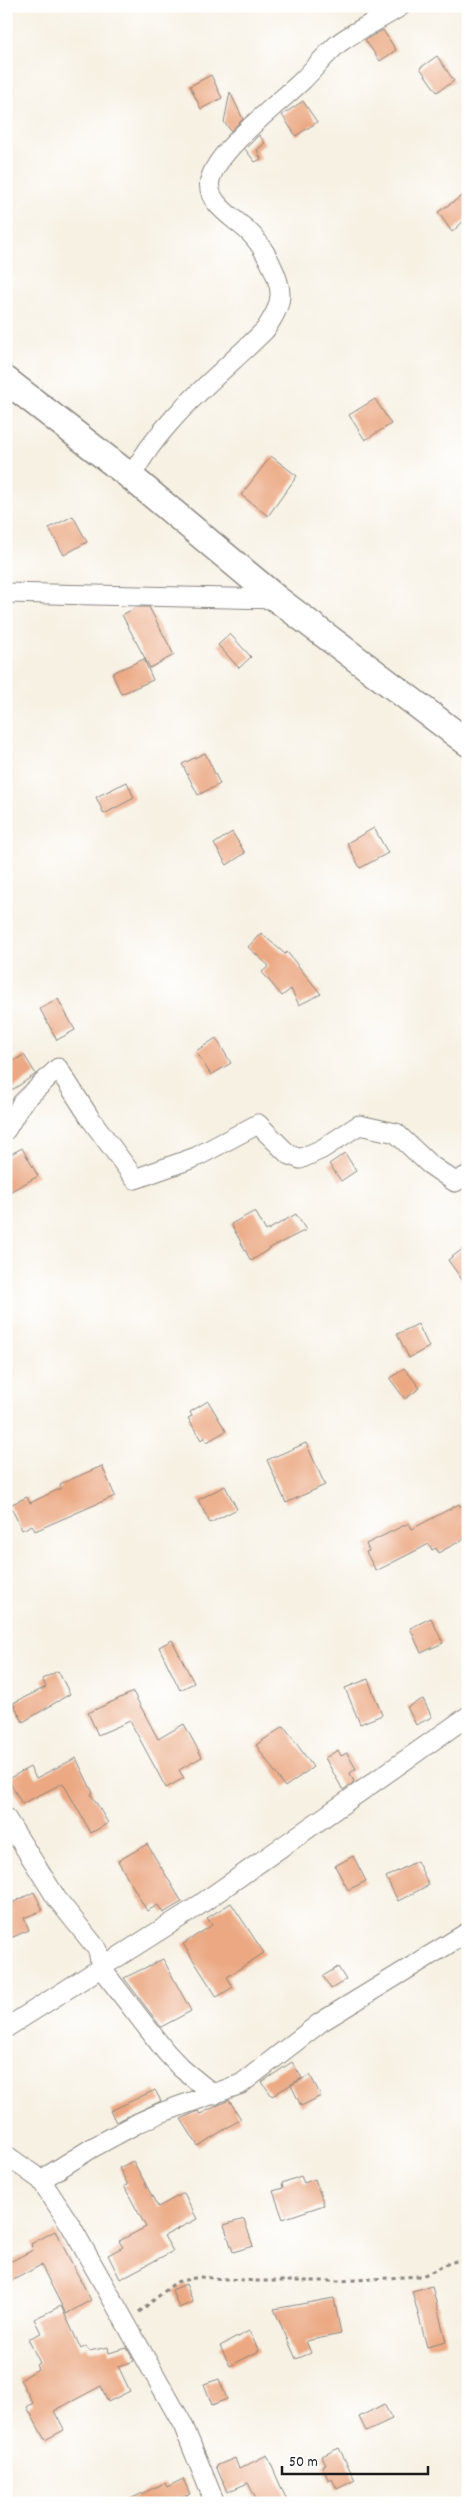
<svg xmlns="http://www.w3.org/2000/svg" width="474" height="2509" font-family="Dekko,sans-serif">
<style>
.building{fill:#eba882}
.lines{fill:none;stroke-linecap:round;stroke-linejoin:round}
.street-casing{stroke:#8a8680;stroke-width:21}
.secondary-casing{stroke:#8a8680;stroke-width:29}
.path{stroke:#8a8680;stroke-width:3;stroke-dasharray:4 4;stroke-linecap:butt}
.street{stroke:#fff;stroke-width:19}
.secondary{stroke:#fff;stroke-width:26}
</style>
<rect width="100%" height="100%" fill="#fff"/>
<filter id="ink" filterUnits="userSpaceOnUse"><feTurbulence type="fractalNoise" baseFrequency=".02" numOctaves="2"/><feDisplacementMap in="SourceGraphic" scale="10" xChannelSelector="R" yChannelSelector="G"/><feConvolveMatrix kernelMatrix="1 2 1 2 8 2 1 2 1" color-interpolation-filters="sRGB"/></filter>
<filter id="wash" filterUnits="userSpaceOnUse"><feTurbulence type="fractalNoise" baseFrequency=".0096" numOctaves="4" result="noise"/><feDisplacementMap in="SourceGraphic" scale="20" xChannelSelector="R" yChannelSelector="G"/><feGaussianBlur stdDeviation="1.12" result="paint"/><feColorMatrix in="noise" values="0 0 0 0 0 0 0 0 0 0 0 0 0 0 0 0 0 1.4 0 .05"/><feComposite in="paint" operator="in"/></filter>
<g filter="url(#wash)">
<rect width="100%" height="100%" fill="#f7f1e3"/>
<g id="blocks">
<g class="building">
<polygon points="383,30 396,50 380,61 365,40"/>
<polygon points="437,56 454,81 437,92 420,68"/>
<polygon points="211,75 222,98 201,109 190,86"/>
<polygon points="230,92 243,119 231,131 224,122"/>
<polygon points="303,101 317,122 296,136 282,115"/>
<polygon points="259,135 265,143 257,150 261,159 255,162 245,149"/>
<polygon points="468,192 468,217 452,232 438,212"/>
<polygon points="375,399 391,424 365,440 349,415"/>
<polygon points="271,456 297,476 268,516 241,495"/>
<polygon points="73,516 87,542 64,555 49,528"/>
<polygon points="137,607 149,607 174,655 150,668 122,615"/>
<polygon points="230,634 251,657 239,668 218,645"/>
<polygon points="144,659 153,680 121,694 112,673"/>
<polygon points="205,753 220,784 198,795 182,764"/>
<polygon points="127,782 134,798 104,814 96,797"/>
<polygon points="374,828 388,853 360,868 347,843"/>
<polygon points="232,832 245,853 227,865 214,844"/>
<polygon points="261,933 285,954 287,952 321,994 299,1005 291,989 282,996 262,972 269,966 248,947"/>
<polygon points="58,999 75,1030 57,1040 40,1009"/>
<polygon points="216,1038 231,1063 211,1075 196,1051"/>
<polygon points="24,1055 36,1074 6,1094 6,1065"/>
<polygon points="22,1148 38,1176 6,1194 6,1157"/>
<polygon points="345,1153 356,1171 341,1181 329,1164"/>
<polygon points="255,1211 266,1231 296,1214 306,1230 272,1247 251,1261 231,1224"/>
<polygon points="468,1245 468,1288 448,1260"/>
<polygon points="418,1324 429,1347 409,1358 397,1334"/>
<polygon points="404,1368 420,1388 405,1399 390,1379"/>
<polygon points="208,1401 226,1431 207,1442 204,1437 201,1440 188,1418 192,1416 190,1412"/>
<polygon points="306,1443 325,1485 286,1503 267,1460"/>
<polygon points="102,1466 115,1496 35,1531 32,1525 22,1530 10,1505 27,1497 30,1503 61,1488 60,1484"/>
<polygon points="225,1486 237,1509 210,1523 198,1500"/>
<polygon points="459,1504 461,1507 468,1504 468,1537 438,1553 436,1548 432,1550 429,1544 376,1571 366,1552 369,1551 366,1544 409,1523 412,1529"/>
<polygon points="431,1618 443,1643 421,1653 410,1628"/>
<polygon points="172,1640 194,1683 180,1690 159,1647"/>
<polygon points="58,1671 70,1694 23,1722 13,1703 46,1687 42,1679"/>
<polygon points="368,1679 382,1715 360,1724 345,1688"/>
<polygon points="133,1692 158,1739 184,1724 202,1757 179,1770 184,1778 166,1788 130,1721 98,1735 88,1713"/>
<polygon points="423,1699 432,1717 416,1725 407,1707"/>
<polygon points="284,1726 313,1767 285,1787 256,1745"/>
<polygon points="338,1750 341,1756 347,1753 356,1769 350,1773 354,1782 343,1790 325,1758"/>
<polygon points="76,1758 93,1793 91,1794 108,1823 91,1833 63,1783 22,1804 8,1779 30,1767 36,1778"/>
<polygon points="147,1844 182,1902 163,1913 158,1905 147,1911 118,1861"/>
<polygon points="353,1856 366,1881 348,1890 335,1866"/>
<polygon points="417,1861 429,1885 398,1901 386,1877"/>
<polygon points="34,1892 43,1910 24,1918 29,1930 6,1940 6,1906"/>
<polygon points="231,1903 264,1953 227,1977 233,1987 217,1997 183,1944 212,1925 207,1918"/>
<polygon points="163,1959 191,2011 161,2027 124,1978"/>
<polygon points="338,1967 346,1980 331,1989 323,1976"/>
<polygon points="292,2062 302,2078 272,2096 262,2082"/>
<polygon points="310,2075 321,2096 301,2106 291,2085"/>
<polygon points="155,2090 161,2101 116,2122 110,2111"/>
<polygon points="229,2100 241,2119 198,2146 181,2119 198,2111 200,2114"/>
<polygon points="133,2161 158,2207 184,2193 197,2219 164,2236 173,2251 120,2279 108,2255 123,2247 119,2241 146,2227 124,2186 128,2185 119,2168"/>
<polygon points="301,2176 304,2183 315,2179 324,2205 283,2219 273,2191 283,2188 282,2183"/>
<polygon points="244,2219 253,2246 233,2252 224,2225"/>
<polygon points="55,2231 91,2300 66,2314 41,2265 6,2284 6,2264 33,2250 31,2244"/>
<polygon points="186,2284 193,2302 179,2308 172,2290"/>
<polygon points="432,2286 446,2342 427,2347 412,2291"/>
<polygon points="334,2298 341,2334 306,2341 311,2353 296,2359 274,2309"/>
<polygon points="61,2306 81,2349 86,2346 89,2351 108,2347 109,2353 127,2348 134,2361 118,2366 130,2391 108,2402 101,2386 54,2411 64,2430 45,2440 27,2407 33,2403 20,2380 38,2369 36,2365 40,2363 28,2339 41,2333 34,2319"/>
<polygon points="249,2331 259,2351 230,2366 220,2346"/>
<polygon points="219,2379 227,2399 212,2405 204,2384"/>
<polygon points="384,2404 392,2419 366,2431 359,2417"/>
<polygon points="339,2448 355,2480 337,2489 332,2479 329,2481 322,2466 326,2464 322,2456"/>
<polygon points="267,2455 288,2503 258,2503 248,2483 227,2492 216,2466 235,2458 239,2469"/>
<polygon points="183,2479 190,2494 174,2501 174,2503 121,2503 165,2483 167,2487"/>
</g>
</g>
</g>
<g filter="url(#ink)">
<use href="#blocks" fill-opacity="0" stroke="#8a8680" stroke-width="1"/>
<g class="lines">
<g class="street-casing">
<g id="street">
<path d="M131,477C162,418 218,377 265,330C272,319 279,309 280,296C281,278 262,244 249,232C236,219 205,203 210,180C217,150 279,103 302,81C314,69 326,54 339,43C359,28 381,20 401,6"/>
<polyline points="6,593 277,599"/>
<polyline points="6,1130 22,1103 58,1068 90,1118 135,1179 196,1157 258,1124 288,1154 300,1159 322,1149 359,1125 396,1133 429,1164 455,1182 468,1175"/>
<polyline points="6,1818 57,1899 98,1950 101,1968 166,2052 181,2068 214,2095"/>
<polyline points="6,2028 195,1908 468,1716"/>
<polyline points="6,2155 41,2180 71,2226 183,2425 215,2503"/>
<polyline points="41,2180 92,2148 138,2123 163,2112 241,2084 321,2022 468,1932"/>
</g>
</g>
<g class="secondary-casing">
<polyline id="secondary" points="6,380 131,477 277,599 468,743"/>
</g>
<path class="path" d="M139,2312L176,2282L199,2277L257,2281H339L421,2276C438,2271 449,2258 468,2261"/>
<use href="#street" class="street"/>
<use href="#secondary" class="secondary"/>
</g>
</g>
<rect width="474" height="2509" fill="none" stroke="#fff" stroke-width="25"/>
<path d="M282 2466v8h146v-8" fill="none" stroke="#1c1c1c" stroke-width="2.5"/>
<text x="289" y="2466" font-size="15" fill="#1c1c1c" stroke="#ffffff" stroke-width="4" paint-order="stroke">50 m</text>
</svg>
